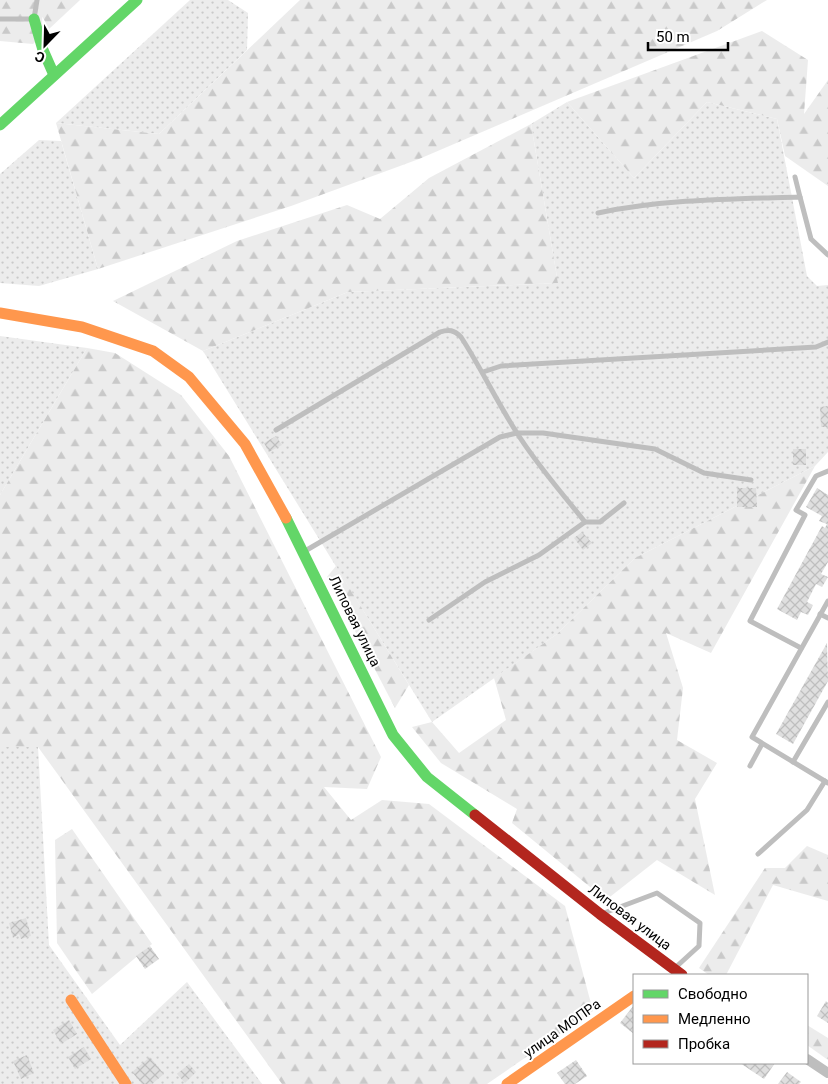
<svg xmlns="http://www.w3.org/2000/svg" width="828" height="1084" font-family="Roboto,sans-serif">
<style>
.grass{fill:url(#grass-dots)}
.forest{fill:url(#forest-firs)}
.building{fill:url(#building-cross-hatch)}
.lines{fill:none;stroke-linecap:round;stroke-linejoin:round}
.lane{stroke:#bebebe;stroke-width:5}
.street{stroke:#bebebe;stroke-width:10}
.fast{stroke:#63d668;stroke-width:11}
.slow{stroke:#ff974d;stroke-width:11}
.jam{stroke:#b3261e;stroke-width:11}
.labels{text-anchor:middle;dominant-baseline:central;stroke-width:4;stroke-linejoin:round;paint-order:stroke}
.street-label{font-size:14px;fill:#000;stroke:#fff}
</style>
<defs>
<pattern id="grass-dots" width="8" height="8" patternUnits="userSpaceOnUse" patternTransform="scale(1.25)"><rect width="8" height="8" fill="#ececec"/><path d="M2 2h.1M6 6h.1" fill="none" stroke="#c9c9c9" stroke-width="1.8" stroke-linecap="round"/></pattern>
<pattern id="forest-firs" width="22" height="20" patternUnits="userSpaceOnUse" patternTransform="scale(1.25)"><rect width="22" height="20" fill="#ececec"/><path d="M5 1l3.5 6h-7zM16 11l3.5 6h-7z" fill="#c9c9c9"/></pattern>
<pattern id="building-cross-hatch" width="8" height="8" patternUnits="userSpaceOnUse" patternTransform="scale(1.25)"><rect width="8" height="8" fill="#dfdfdf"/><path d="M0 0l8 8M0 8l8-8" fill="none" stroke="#bebebe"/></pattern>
</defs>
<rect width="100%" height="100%" fill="#fff"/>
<g class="grass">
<polygon points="190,0 228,0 248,13 247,50 159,134 56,123"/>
<polygon points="567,102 634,178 707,102 777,119 807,276 817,286 828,285 828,452 815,466 635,558 557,634 432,722 203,351 348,292 558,283 531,124"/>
<polygon points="39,140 61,141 98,269 39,286 0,283 0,174"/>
<polygon points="0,336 87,348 0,495"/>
<polygon points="0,747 38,747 49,945 120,1045 187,982 262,1084 0,1084"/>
</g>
<g class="forest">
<polygon points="0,0 80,0 33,44 0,41"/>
<polygon points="300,0 767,0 717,31 419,159 291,206 98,269 56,123 159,134"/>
<polygon points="762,31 808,60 804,114 828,80 828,186 785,156 777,119 707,102 634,178 567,102"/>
<polygon points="531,124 558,283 348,292 203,351 113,301 237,241 347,205 380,219 429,178"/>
<polygon points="87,348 115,353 181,395 229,456 381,757 367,789 324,787 351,820 382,800 429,804 565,906 593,1011 487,1084 282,1084 38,747 0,747 0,495"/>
<polygon points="815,466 711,653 666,633 683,688 677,740 717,763 695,799 715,895 657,860 606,900 512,823 517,809 441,763 412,727 432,722 459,753 506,720 494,678 557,634 635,558"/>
<polygon points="336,566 409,685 395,708 327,577"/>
<polygon points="72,829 152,944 92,994 57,943 55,840"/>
<polygon points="807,846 828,855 828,901 773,885 726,975 709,975 699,968 765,868 785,868"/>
<polygon points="807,1025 828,1038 828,1060 807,1045"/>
</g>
<g class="building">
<polygon points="828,406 828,427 821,427 820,407"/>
<polygon points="276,436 282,445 269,452 264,443"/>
<rect x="793" y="449" width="13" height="16"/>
<polygon points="737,488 756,488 757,507 737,507"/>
<polygon points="817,488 828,495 828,562 821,574 828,577 822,587 816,584 807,602 813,605 808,615 801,612 797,620 777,609 822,526 825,528 827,524 819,521 822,516 806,507"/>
<polygon points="582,532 592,543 583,550 574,538"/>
<polygon points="827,643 828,681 793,744 776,734"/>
<polygon points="26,918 31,936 21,939 19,934 13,938 9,923"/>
<polygon points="150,946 159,959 145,969 136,956"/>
<polygon points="826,1001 828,1003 828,1023 817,1016"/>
<polygon points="634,1005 634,1034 620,1023"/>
<polygon points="69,1020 77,1034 61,1044 53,1030"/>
<polygon points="84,1047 91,1059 75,1069 68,1057"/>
<polygon points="27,1055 34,1073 21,1079 13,1061"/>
<polygon points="150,1057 164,1074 152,1084 142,1084 132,1072"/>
<polygon points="576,1060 587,1076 575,1084 565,1084 557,1073"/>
<polygon points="740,1063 775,1063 764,1079"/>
<polygon points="189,1064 196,1072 185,1083 177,1074"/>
<polygon points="787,1072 801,1082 799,1084 778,1084"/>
</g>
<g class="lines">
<g class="lane">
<polyline points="0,19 34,19 37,0"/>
<polyline points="795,177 800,197"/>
<path d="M598,213C664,199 733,199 800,197L811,239L828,255"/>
<polyline points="483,372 501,366 816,347 828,342"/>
<path d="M276,430L440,332C449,329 454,330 461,337C481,368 497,402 517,433C537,465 562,493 585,522L539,555L485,582L429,620"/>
<polyline points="585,522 600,522 624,503"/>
<polyline points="305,551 500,437 517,433 543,433 655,449 704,473 751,480"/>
<polyline points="828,601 752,737 828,783"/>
<polyline points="820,614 828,618"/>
<polyline points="801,648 750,621 805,515 796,510 816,476 828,471"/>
<polyline points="793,762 828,702"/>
<polyline points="750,766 762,744"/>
<polyline points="758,854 807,810 825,781"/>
<polyline points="604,913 657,893 700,923 699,946 676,967"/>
</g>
<polyline class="street" points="807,1059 828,1073"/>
<g class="fast">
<polyline points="34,19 43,50 54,75"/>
<polyline points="0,125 137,0"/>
<polyline points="286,518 393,735 427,777 475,815"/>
</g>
<g class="slow">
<polyline points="0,313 82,327 153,351 189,377 245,444 286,518"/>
<polyline points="71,1000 126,1084"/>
<polyline points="507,1084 634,996"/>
</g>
<polyline class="jam" points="475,815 600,914 682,975"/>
</g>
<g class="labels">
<g class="street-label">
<text transform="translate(355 621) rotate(64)">Липовая улица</text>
<text transform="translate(630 917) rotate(37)">Липовая улица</text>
<text transform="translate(562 1028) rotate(-35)">улица МОПРа</text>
</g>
</g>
<rect x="633" y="974" width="175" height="90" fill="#ffffff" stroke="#999999"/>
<rect x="643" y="990" width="25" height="8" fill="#63d668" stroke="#999999"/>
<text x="678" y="999" font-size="15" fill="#000000">Свободно</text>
<rect x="643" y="1015" width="25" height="8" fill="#ff974d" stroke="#999999"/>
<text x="678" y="1024" font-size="15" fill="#000000">Медленно</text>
<rect x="643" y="1040" width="25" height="8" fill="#b3261e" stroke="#999999"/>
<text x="678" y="1049" font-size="15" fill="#000000">Пробка</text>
<g transform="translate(45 45) rotate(203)" stroke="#ffffff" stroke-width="4" paint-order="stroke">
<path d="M0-4L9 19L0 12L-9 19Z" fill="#000000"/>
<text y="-8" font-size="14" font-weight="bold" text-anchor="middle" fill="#000000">С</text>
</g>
<path d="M648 42v8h80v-8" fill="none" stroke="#000000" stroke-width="2.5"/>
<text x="656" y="42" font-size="15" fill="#000000" stroke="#ffffff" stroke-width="4" paint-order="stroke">50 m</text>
</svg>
